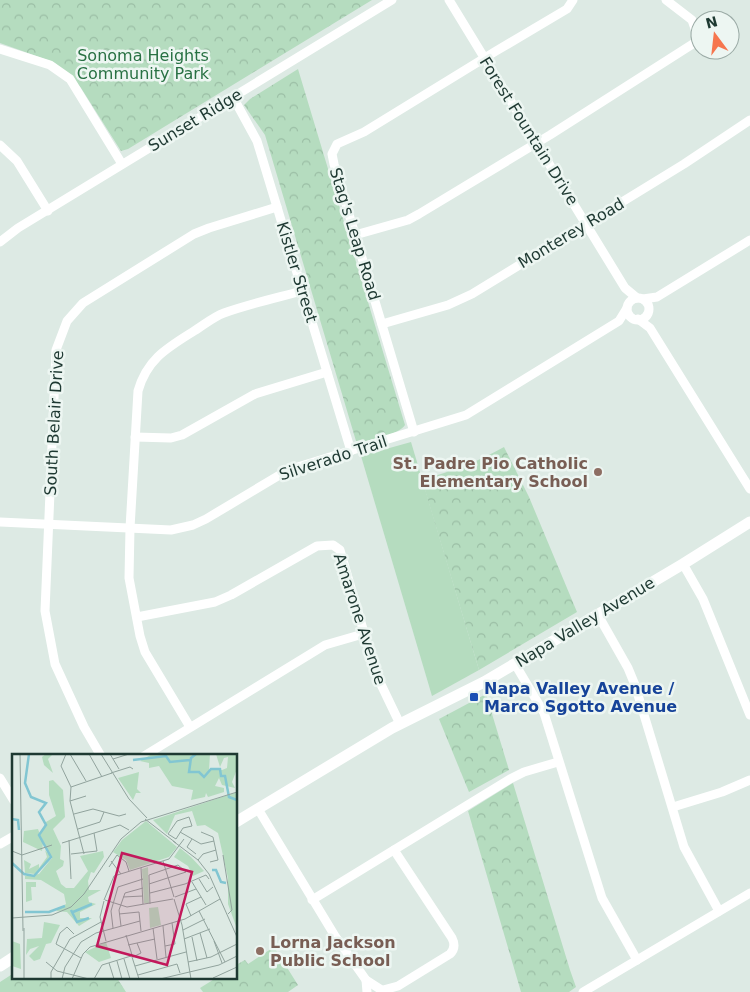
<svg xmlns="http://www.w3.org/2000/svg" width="750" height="992" font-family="'DejaVu Sans',sans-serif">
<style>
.grass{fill:#b5dcbf}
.forest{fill:url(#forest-crowns)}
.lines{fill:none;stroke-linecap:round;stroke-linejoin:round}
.minor{stroke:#fff;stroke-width:9}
.tertiary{stroke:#fff;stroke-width:11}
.education-dot{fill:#8d6e63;stroke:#edf6f2;stroke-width:2}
.transit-dot{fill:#1a4fb4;stroke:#edf6f2;stroke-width:2}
.labels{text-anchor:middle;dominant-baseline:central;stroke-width:5;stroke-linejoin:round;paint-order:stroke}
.park-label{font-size:16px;fill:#287143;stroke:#edf6f2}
.street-label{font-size:16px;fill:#1e3932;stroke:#edf6f2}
.education-label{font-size:16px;font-weight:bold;fill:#785e54;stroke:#edf6f2;text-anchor:end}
.transit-label{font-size:16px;font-weight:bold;fill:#164399;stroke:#edf6f2;text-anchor:start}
.inset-river{fill:none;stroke:#82c6d2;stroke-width:2.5}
.inset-road{fill:none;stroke:#91a39d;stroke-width:1}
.view{fill:#c2185b;fill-opacity:0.15;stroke:#c2185b;stroke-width:2.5}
.inset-edge{fill:none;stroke:#1e3932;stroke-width:2.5}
</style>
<defs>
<pattern id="forest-crowns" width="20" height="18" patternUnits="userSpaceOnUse" patternTransform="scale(1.25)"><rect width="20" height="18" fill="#b5dcbf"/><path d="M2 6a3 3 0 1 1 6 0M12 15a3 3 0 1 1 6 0" fill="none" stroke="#9bbea5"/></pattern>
</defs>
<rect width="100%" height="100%" fill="#ddeae4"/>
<polygon class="grass" points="411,442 479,670 432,696 361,456"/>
<g class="forest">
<polygon points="0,0 372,0 128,149 121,151 81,88 69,74 53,62 0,43"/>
<path d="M298,69L405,425C400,434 366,443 356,441L265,135L244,105L250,99Z"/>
<path d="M504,447L529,497L577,612L479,670L422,480C451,471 478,462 504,447Z"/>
<polygon points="486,694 509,770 469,792 439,719"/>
<polygon points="513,783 570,970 576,987 569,992 521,992 468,811"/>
<polygon points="274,947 298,985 288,992 203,992 200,988 216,978 236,978 236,965 245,960 248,964"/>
<polygon points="14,973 14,978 117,978 126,992 0,992 0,982"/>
</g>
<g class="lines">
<g class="minor">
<polyline points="449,0 625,288 637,298"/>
<polyline points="0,49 50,65 70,79 122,164"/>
<polyline points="233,97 257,141 351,451"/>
<polyline points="0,145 17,161 48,211"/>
<polyline points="355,235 408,220 419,214 550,135 699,40 692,20 666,0"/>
<polyline points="0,242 18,228 392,0"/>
<circle cx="638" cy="309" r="11"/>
<polyline points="643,299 657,297 750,240"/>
<polyline points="638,319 650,328 750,489"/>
<polyline points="382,324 448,305 472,294 684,164 750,120"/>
<polyline points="414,432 334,164 332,154 337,144 364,132 496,51 567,9 573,0"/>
<polyline points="135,437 171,438 182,435 255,394 327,372"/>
<polyline points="0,522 171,530 193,525 206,519 288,470 466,415 619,321 627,308"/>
<polyline points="683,564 703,599 750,715"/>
<polyline points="598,615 628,668 635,685 684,847 719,911"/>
<polyline points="137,617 215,602 231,595 317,546 333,545 340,550 376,674 400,724"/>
<polyline points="515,664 544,713 602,898 637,960"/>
<path d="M190,727L145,652L140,636L129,578L130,528L138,391C147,359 167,348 194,331C204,325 213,317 224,313C249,304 276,298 302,291"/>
<polyline points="101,756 84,727 55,664 45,611 56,350 67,321 83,303 194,234 209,228 277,207"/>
<polyline points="144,756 325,645 363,634"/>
<polyline points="0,778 14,801"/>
<polyline points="673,807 722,792 750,780"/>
<polyline points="258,809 335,936 366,980 380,989"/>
<polyline points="0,844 14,836"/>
<polyline points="312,900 510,779 524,772 558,762"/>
<polyline points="366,980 367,992"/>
<path d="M383,990L398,986L450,954C455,949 455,944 452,938L394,850"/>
<polyline points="583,992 750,893"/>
</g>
<g class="tertiary">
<polyline points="236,822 392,728 484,682 683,564 750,522"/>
<polyline points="0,966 14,957"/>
</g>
</g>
<g class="education-dot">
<circle cx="598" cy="472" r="5"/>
<circle cx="260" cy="951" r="5"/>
</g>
<rect class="transit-dot" x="469" y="692" width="10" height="10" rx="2.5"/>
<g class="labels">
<g class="park-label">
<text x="143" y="55">Sonoma Heights<tspan x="143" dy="18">Community Park</tspan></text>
</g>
<g class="street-label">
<text transform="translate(195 120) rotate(-31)">Sunset Ridge</text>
<text transform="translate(529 131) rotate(58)">Forest Fountain Drive</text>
<text transform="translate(571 233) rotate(-31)">Monterey Road</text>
<text transform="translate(355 234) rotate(73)">Stag's Leap Road</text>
<text transform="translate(297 272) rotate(73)">Kistler Street</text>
<text transform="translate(54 423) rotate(-87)">South Belair Drive</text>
<text transform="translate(333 458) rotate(-18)">Silverado Trail</text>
<text transform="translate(360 619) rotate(72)">Amarone Avenue</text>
<text transform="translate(585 622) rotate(-31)">Napa Valley Avenue</text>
</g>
<g class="education-label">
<text x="588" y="463">St. Padre Pio Catholic<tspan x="588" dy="18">Elementary School</tspan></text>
<text x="270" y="942" text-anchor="start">Lorna Jackson<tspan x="270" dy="18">Public School</tspan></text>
</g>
<g class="transit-label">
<text x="484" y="688">Napa Valley Avenue /<tspan x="484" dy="18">Marco Sgotto Avenue</tspan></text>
</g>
</g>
<g transform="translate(12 754)">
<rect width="225" height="225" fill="#ddeae4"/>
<path d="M168,94L179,103L192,117L181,122L176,112L162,103Z" fill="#b5dcbf"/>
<path d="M34,0L40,1L36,5L41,19L32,11L30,3ZM140,0H198L197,16H210L215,14L216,3L212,4L208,13L204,0H225V15L220,28L223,34L210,31L207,24L203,32L212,34V38L196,43L194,39L193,43L179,46L181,36L160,32L147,12L137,14V9L128,7ZM127,18L125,35L129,39H124L121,46L106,24ZM41,26L51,36L53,63L41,75L49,92L48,105L52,107L51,112L44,117L49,130L54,134H62L76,117L68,102L91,97L92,103L82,119L79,118L76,127L77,136H89L76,143L77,148L84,150L68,158V164H80L67,172L55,158L44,157L54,150L52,140L29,126L13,125V122L27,120L40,104L28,81L34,68L44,62L37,41V27ZM225,38V175L216,150V124L206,79L193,71L185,72L180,57L163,61L155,80L141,66ZM134,67L165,93L157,103L118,116L114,106L101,98L110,86ZM26,75L31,89L30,97L11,88L12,77ZM33,96L38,102L29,115L23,120L13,119L12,106L19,110L17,115L27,110V114L35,103ZM136,113L137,149H132L130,115ZM14,128H24V133H19L20,146L14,148ZM146,153L149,171L138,174L137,154ZM32,168L48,171L39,189L34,190L28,205L22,207L17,202L27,192L18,195L14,201L15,185L30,184ZM0,187L8,190L9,215L0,212ZM94,188L99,204L87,208L73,198Z" fill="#b5dcbf"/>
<path class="inset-river" d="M184,0L179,4L177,18H187L192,23L199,15H208L209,22H213L217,43L225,46M121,6L154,2L158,8L178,6M0,65L6,66L7,76M0,109L12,120L22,122L39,103L27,81L34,71L27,58L34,49L19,43L13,29L17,0M200,116H204L209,128L214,129M59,156L65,168L77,164M13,158H37L53,152M61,158L80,150"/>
<path class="inset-road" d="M8,0L11,177M54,0L49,12L59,33L58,47L72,100M58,0L74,27M77,0L90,23M89,0L117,45L135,64M98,0L107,15M101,5L117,0M99,19L118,13L121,15M59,33L100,19M58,47L74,42M62,60L81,55L107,62L114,60M177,63L180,72L171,74L164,85L156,80L165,67ZM133,65L164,89M66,75L88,68L92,58M168,78L189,90L202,87M189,78L201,83L206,106L198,108M180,85L175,93L184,100M57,86L59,125M161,87L186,106L197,120L225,183M50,89L108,71L117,76M0,97L10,101L40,91M59,100L85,97L82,79M211,101L220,156L216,160M186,106L191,100L204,96M99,107L109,120M151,107L162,143M97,113L105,101L114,108L117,117M129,114L131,150M187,125L195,138L201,133M180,128L194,151M137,130L174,118L166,111L137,121V122L138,150M138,139L173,130L194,121L197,125M111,143L131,142M163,143L184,135M162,145L170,171L179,225M92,146L102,122L157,105L172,85M93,146L115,153L161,145M92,147L88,163L94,187M187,157L213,208M107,160L127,158L129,177M179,162L174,150L189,143M0,164L40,161L59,153L72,140L109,85L129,68L225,38M109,172L107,156L113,139L131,134M151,172L154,203M12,174V225M101,174L99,157L106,133L131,125M141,174L145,205M171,176L193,165M188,179L195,204M62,180L55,173L48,179L44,190L69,204M114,181L120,201M180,183L185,207M172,185L198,175M202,187L210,209M116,191L143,185M153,192L163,190L160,169M120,203L127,225M121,203L129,199L125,189M112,205L118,225M105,207L110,225M34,208L45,217L77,225M176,208L199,203L225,190M97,209L102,225M123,212L174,198M126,221L165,210L168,219M201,224L225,213M39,225V218L58,185L89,168M50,225L53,213L69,188L84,179L128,167M60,225L71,200L78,193L173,165L208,145M82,225L90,211L119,202M148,225L207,211L225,202"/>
<path class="view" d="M110,99L180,118L155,211L85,192Z"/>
<rect width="225" height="225" class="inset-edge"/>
</g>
<g transform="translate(715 35) rotate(345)"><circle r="24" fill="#edf6f2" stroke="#9aaaa5"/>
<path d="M0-4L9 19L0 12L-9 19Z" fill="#f6764e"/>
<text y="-8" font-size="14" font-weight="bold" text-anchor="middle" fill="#1e3932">N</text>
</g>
</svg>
